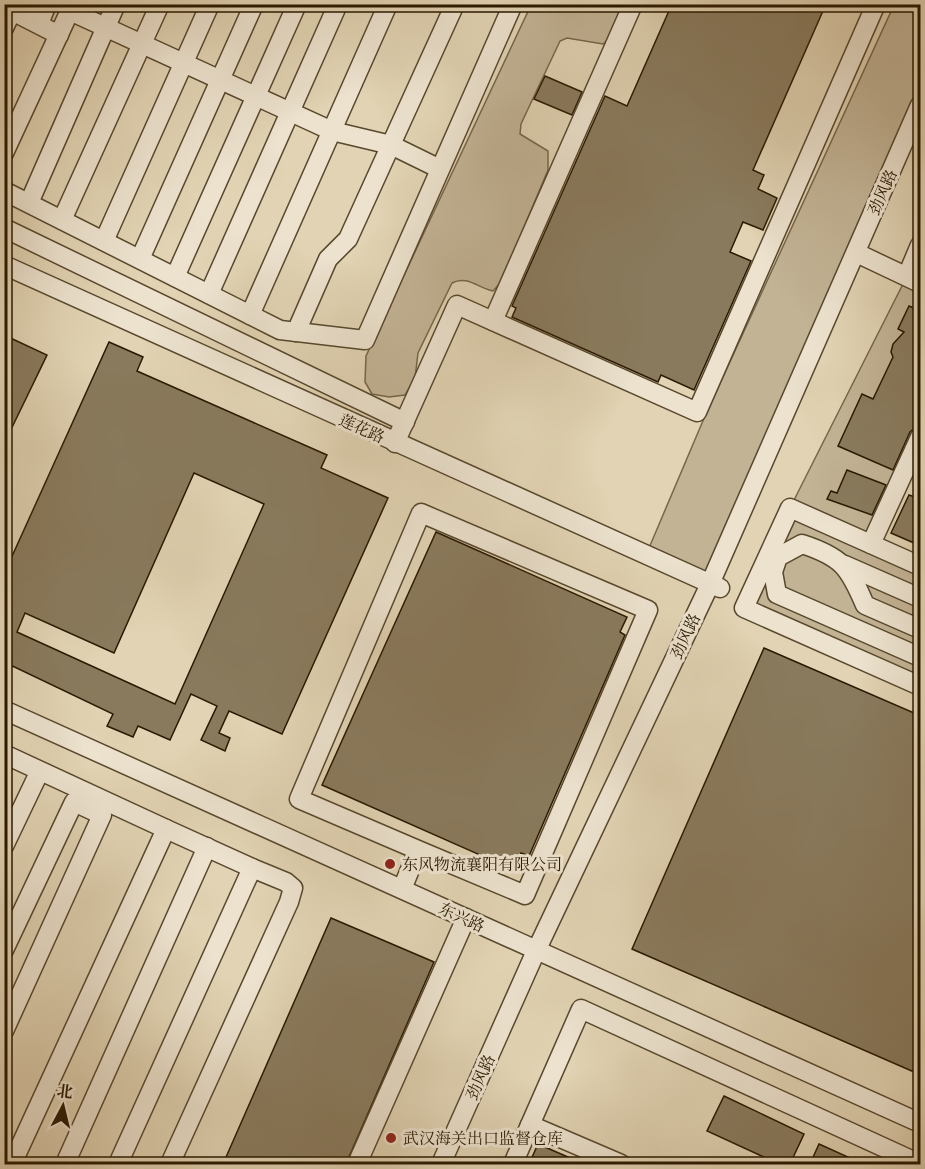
<svg xmlns="http://www.w3.org/2000/svg" width="925" height="1169" font-family="'Libre Caslon Text','Noto Serif SC',serif">
<style>
.green{fill:#c2b395;stroke:#76664a;stroke-width:1.5}
.building{fill:#897a5d;stroke:#2a1900;stroke-width:1.5;fill-rule:evenodd}
.lines{fill:none;stroke-linecap:round;stroke-linejoin:round}
.minor-casing{stroke:#58482d;stroke-width:21}
.minor{stroke:#ece2ce;stroke-width:18}
.poi-dot{fill:#8f2418;stroke:#ece2ce;stroke-width:2}
.labels{text-anchor:middle;dominant-baseline:central;stroke-width:6;stroke-linejoin:round;paint-order:stroke}
.street-label{font-size:16px;fill:#2a1900;stroke:#ece2ce}
.poi-label{font-size:16px;fill:#2a1900;stroke:#ece2ce;text-anchor:start}
</style>
<rect width="100%" height="100%" fill="#e1d3b3"/>
<filter id="stains"><feTurbulence type="fractalNoise" baseFrequency=".00333" numOctaves="4"/><feColorMatrix values="0 0 0 0 .2 0 0 0 0 .09 0 0 0 0 .02 0 0 0 .5 -.17"/></filter>
<radialGradient id="worn" r=".72"><stop offset=".6" stop-color="#630" stop-opacity="0"/><stop offset="1" stop-color="#630" stop-opacity=".3"/></radialGradient>
<g class="green">
<path d="M531,5H623L609,39L603,44L567,38L560,41L521,124L520,134L548,151V170L501,282L493,291C478,288 467,275 452,283L418,353L415,378L405,395L389,397L372,394L365,382L366,356Z"/>
<polygon points="894,5 920,5 920,105 710,584 646,555 705,416"/>
<polygon points="920,245 920,437 871,544 920,566 920,686 744,608 790,508 907,276"/>
</g>
<g class="building">
<polygon points="672,4 826,4 753,170 764,175 758,189 777,198 763,230 743,222 730,252 751,261 694,390 661,375 658,382 512,317 516,308 512,306 605,96 627,106"/>
<polygon points="545,76 582,92 572,115 534,99"/>
<polygon points="909,306 921,311 921,423 910,432 893,470 838,446 862,394 873,399 893,357 891,352 893,344 904,332 898,329"/>
<polygon points="4,335 47,355 4,444"/>
<path d="M109,342L143,357L137,371L327,455L321,468L388,498L282,734L229,711L219,733L230,738L225,751L201,740L217,706L191,694L170,740L138,726L133,737L107,726L113,714L4,662V574ZM194,473L264,504L175,704L17,632L25,613L114,653Z"/>
<polygon points="847,470 886,485 872,515 827,499 831,491 837,493"/>
<polygon points="909,495 921,499 921,546 891,533"/>
<polygon points="436,532 627,617 620,632 625,635 529,856 521,853 514,870 322,785"/>
<polygon points="764,648 921,716 921,1075 632,949"/>
<polygon points="331,918 434,962 346,1164 223,1164"/>
<polygon points="724,1096 804,1134 790,1164 779,1164 707,1131"/>
<polygon points="538,1144 584,1164 529,1164"/>
<polygon points="819,1144 848,1157 844,1164 810,1164"/>
</g>
<g class="lines">
<g class="minor-casing">
<g id="minor">
<polyline points="70,11 332,131 391,145 440,169"/>
<polyline points="39,24 47,4"/>
<polyline points="4,28 12,11 59,35"/>
<polyline points="4,153 73,4"/>
<polyline points="4,191 280,330 365,340 513,4"/>
<polyline points="29,203 116,4"/>
<polyline points="62,220 160,4"/>
<polyline points="4,228 405,422"/>
<polyline points="104,241 210,4"/>
<polyline points="863,256 920,283"/>
<polyline points="140,259 254,4"/>
<polyline points="4,265 720,588"/>
<polyline points="907,276 920,245"/>
<polyline points="175,277 297,4"/>
<polyline points="209,294 338,4"/>
<polyline points="250,315 388,4"/>
<polyline points="493,321 633,4"/>
<polyline points="296,332 328,259 348,239 455,4"/>
<polyline points="395,443 457,305 697,412 876,4"/>
<polyline points="871,544 920,437"/>
<polyline points="845,565 920,598"/>
<polyline points="920,566 790,508 744,608 920,686"/>
<path d="M920,629L865,605C849,567 842,557 802,544L778,557L773,572L777,594L920,657"/>
<polyline points="4,710 920,1123"/>
<polyline points="4,754 166,829 12,1164"/>
<polyline points="4,846 36,779"/>
<polyline points="402,889 418,850 525,895 648,610 421,513 299,799 418,850"/>
<polyline points="4,950 74,802 102,815 4,1031"/>
<polyline points="530,1125 581,1009 920,1164"/>
<polyline points="65,1164 207,847"/>
<polyline points="118,1164 252,868 166,829"/>
<polyline points="170,1164 289,902 293,888 286,882 252,868"/>
<polyline points="357,1164 466,918"/>
<polyline points="441,1164 536,951 710,584 920,105"/>
<polyline points="513,1164 530,1125 621,1164"/>
</g>
</g>
<use href="#minor" class="minor"/>
</g>
<g class="poi-dot">
<circle cx="390" cy="864" r="6"/>
<circle cx="391" cy="1138" r="6"/>
</g>
<g class="labels">
<g class="street-label">
<text transform="translate(882 192) rotate(-66)">劲风路</text>
<text transform="translate(362 428) rotate(24)">莲花路</text>
<text transform="translate(685 636) rotate(-65)">劲风路</text>
<text transform="translate(462 917) rotate(25)">东兴路</text>
<text transform="translate(480 1077) rotate(-66)">劲风路</text>
</g>
<g class="poi-label">
<text x="402" y="864">东风物流襄阳有限公司</text>
<text x="403" y="1138">武汉海关出口监督仓库</text>
</g>
</g>
<rect width="925" height="1169" fill="none" stroke="#e1d3b3" stroke-width="24"/>
<rect x="6" y="6" width="913" height="1157" fill="none" stroke="#2a1900" stroke-width="3"/>
<rect x="12" y="12" width="901" height="1145" fill="none" stroke="#2a1900" stroke-width="1.5"/>
<g transform="translate(63 1106) rotate(7)" stroke="#ece2ce" stroke-width="4.5" paint-order="stroke">
<path d="M0-4.5L10 22L0 15L-10 22Z" fill="#2a1900"/>
<text y="-9" font-size="16" font-weight="bold" text-anchor="middle" fill="#2a1900">北</text>
</g>
<rect width="100%" height="100%" filter="url(#stains)"/>
<rect width="100%" height="100%" fill="url(#worn)"/>
</svg>
